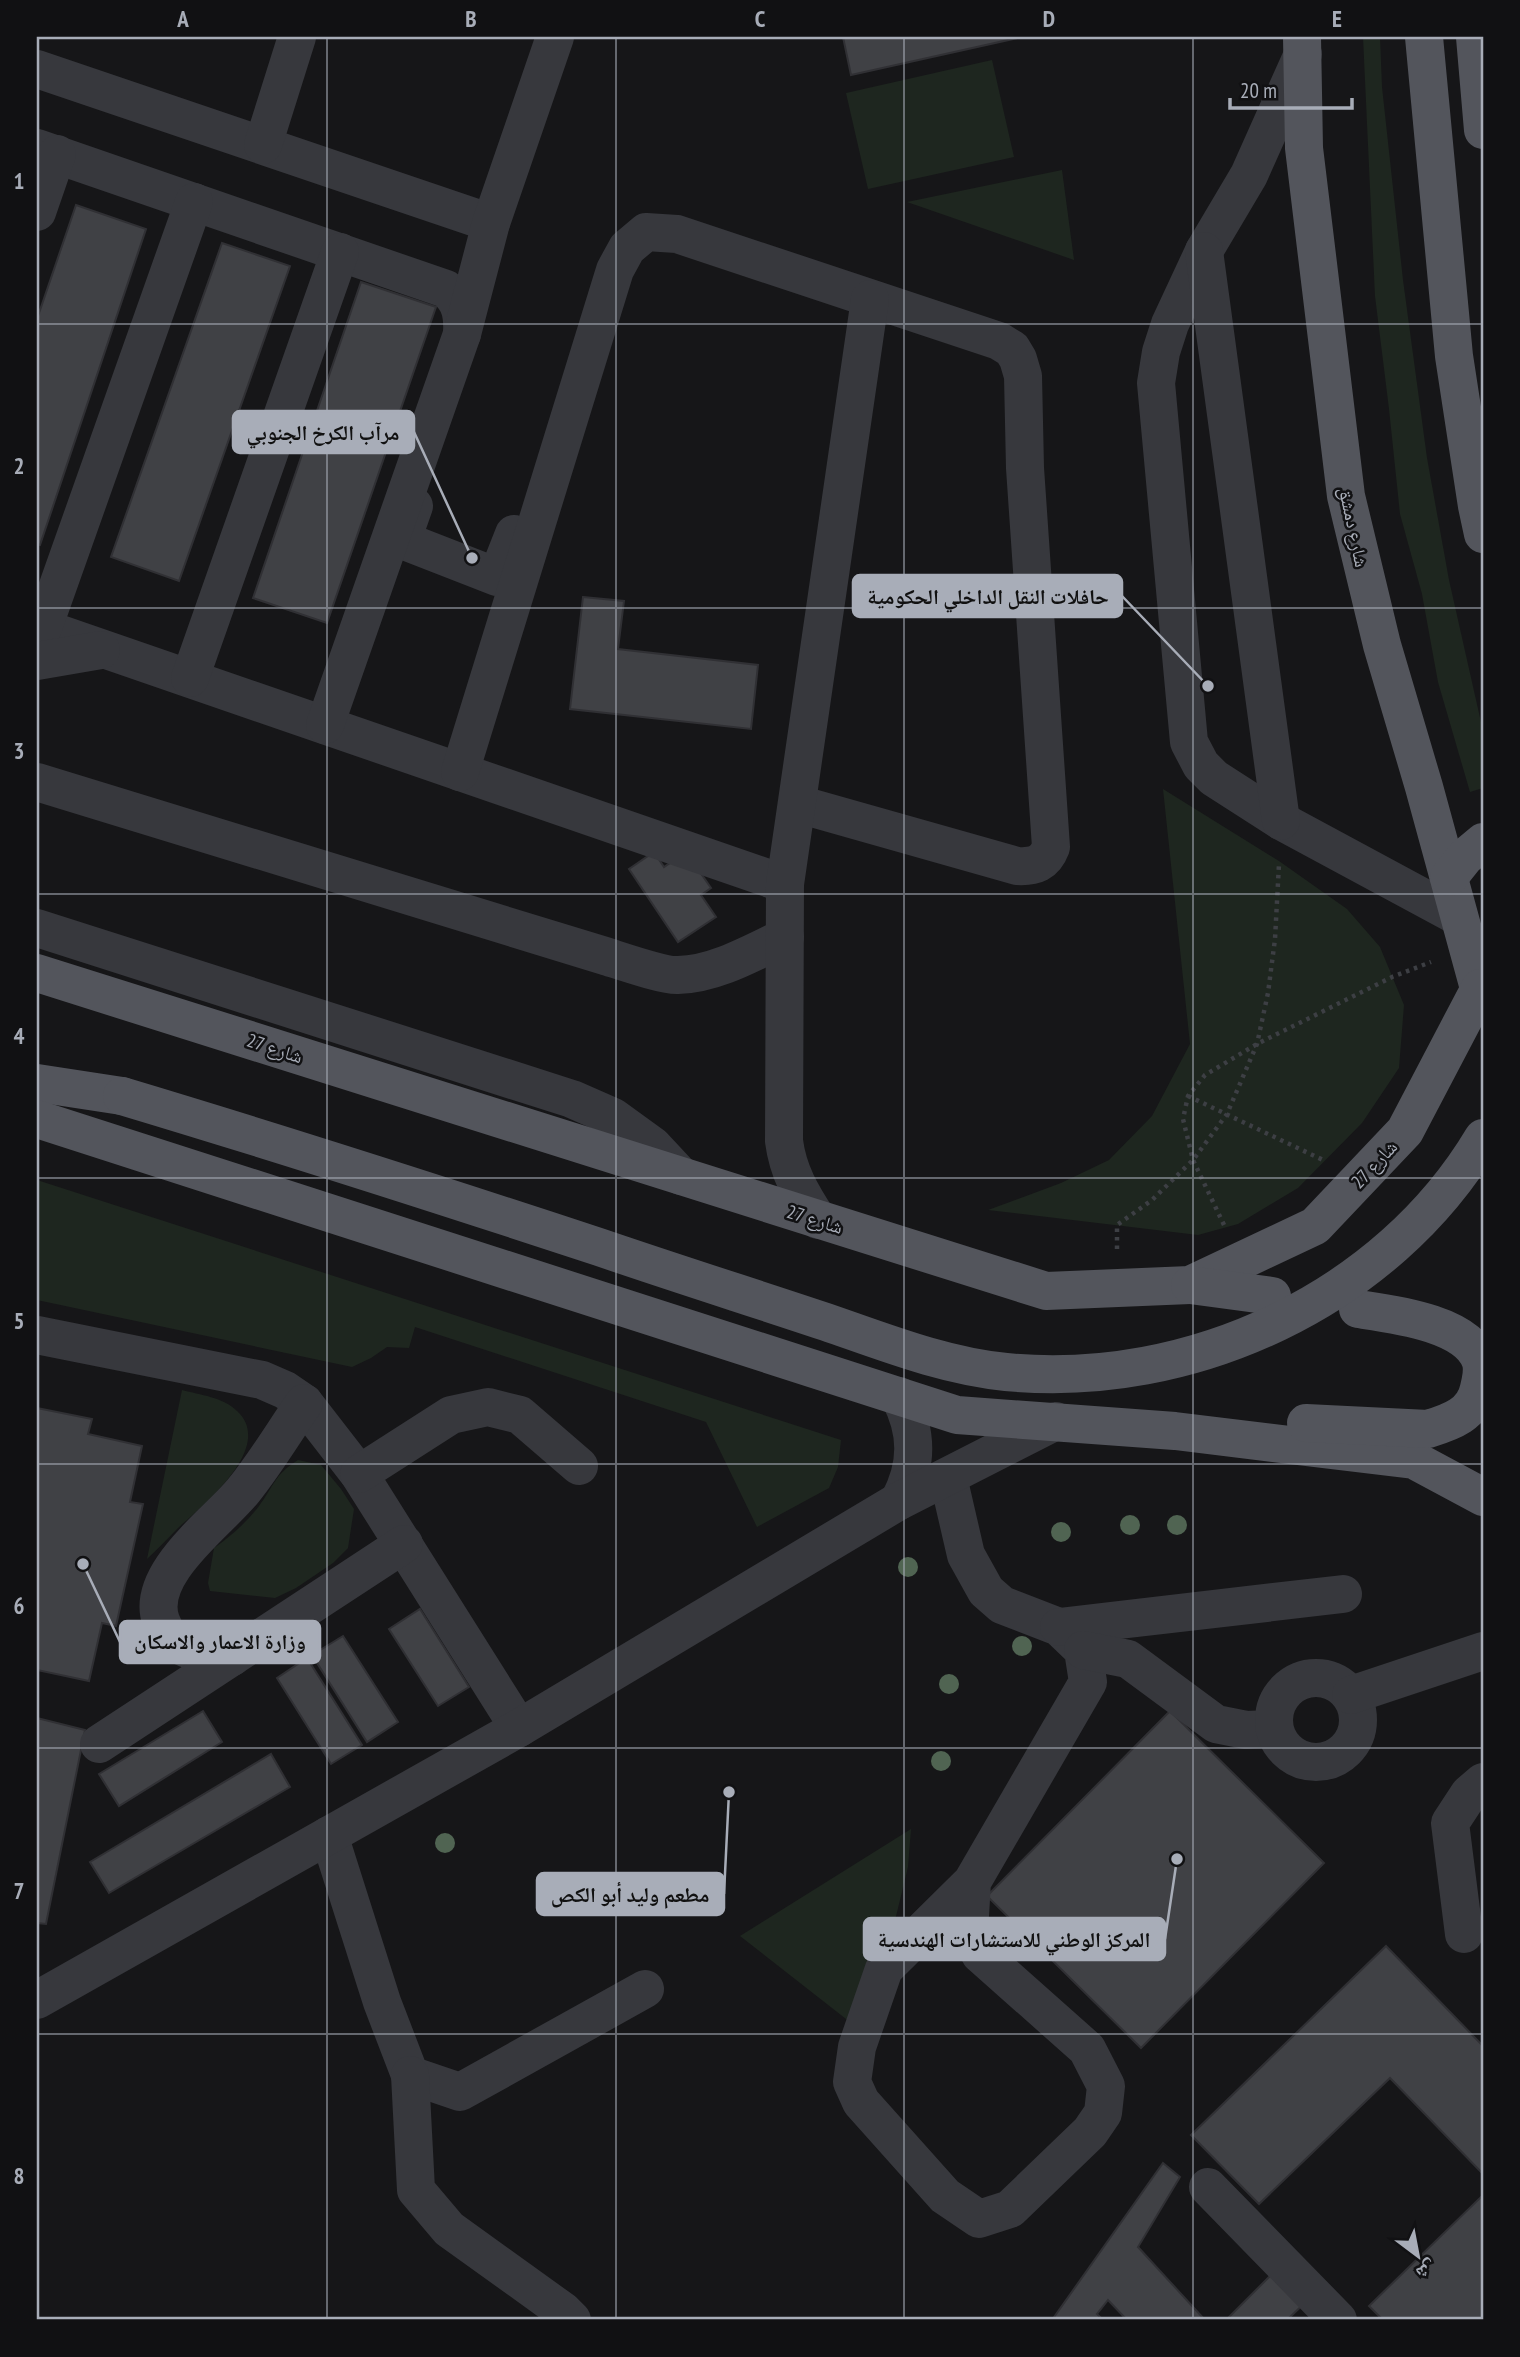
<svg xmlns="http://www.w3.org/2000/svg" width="1520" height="2357" font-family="'PT Sans Narrow','Noto Naskh Arabic',sans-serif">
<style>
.green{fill:#1e261f}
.building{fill:#404145;stroke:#303034;stroke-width:2}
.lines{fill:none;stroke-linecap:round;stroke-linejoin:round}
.path{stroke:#3d3f44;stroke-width:4.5;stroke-dasharray:3.5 5;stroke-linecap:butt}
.minor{stroke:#37383d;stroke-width:38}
.major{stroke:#53555c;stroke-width:38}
.major-bridge{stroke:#53555c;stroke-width:38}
.tree{fill:#506452}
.grid{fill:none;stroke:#a8adb8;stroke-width:2;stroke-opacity:0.55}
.labels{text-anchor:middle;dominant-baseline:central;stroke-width:5;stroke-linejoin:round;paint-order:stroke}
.street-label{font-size:19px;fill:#a8adb8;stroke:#111113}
.leader{fill:none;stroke:#a8adb8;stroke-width:2.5}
.callout-dot{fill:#a8adb8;stroke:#111113;stroke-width:2.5}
.callout{fill:#a8adb8;stroke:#a8adb8;stroke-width:2.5}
.callout-label{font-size:21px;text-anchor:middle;font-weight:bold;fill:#111}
.neatline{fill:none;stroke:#a8adb8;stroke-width:2.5}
.grid-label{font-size:23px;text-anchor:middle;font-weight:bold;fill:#a8adb8}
</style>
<rect width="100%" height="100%" fill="#161618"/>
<g class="green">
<polygon points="1363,37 1380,37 1382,87 1403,280 1427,458 1449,580 1483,731 1483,788 1470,792 1438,682 1422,594 1400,514 1389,409 1375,296"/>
<polygon points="992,60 1014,157 868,189 846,93"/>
<polygon points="1062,170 1074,260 907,202"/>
<polygon points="1163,789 1279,861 1347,909 1380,947 1404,1005 1399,1068 1362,1123 1298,1188 1238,1224 1198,1235 988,1210 1061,1183 1109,1160 1152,1116 1190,1044"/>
<polygon points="37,1180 841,1440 838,1467 829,1488 757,1527 706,1422 415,1327 409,1348 387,1347 371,1358 352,1367 37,1300"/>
<path d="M182,1390C200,1395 223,1397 237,1411C276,1447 202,1506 178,1528C168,1538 158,1549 147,1559Z"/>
<path d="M298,1460L321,1465L341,1489L354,1509L348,1548L333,1563L296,1588L275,1598L210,1591L208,1583L214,1548C231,1536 246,1523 259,1506C274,1486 274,1475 298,1460Z"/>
<polygon points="911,1829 908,1867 890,1941 855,2026 740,1936"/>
</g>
<g class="building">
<polygon points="843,37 1022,37 851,75"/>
<polygon points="76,205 146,229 40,545 37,544 37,319"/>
<polygon points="222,243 290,266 179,581 111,557"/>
<polygon points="361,282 436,307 327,623 253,598"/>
<polygon points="583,597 624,601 618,649 758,665 751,729 570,709"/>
<polygon points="654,852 664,867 686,852 711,888 701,895 716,917 678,942 629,869"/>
<polygon points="37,1408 92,1419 88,1434 142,1446 130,1502 143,1504 116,1626 102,1623 89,1681 37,1670"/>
<polygon points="420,1609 469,1687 438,1706 389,1629"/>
<polygon points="343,1636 398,1722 367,1742 312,1655"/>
<polygon points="307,1658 362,1745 331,1764 277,1678"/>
<polygon points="203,1711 222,1742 119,1806 99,1774"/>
<polygon points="1170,1711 1324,1863 1141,2048 987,1896"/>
<polygon points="37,1718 85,1730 46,1924 37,1923"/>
<polygon points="271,1754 290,1787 109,1893 90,1862"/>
<polygon points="1386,1946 1483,2046 1483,2174 1390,2078 1259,2204 1191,2135"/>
<polygon points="1163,2163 1180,2177 1138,2247 1205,2320 1127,2320 1108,2300 1097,2314 1103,2320 1052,2320"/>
<polygon points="1483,2195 1483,2320 1383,2320 1369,2306"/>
<polygon points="1282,2264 1313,2295 1287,2320 1226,2320"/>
</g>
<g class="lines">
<g class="path">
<polyline points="1188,1096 1323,1160"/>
<polyline points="1224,1225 1193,1160 1183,1119 1188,1096 1205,1075 1257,1044 1392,977 1431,962"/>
<polyline points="1117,1249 1117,1225 1152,1200 1193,1160 1227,1114 1257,1044 1268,993 1275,939 1279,864"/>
</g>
<g class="minor">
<polyline points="1303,54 1249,175 1204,251 1170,324 1161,352 1156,383 1189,742 1201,765 1214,778 1281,821 1459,917"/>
<polyline points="37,69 491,223"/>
<polyline points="263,145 297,37"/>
<path d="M37,148L446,289C461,302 463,315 462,334"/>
<polyline points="37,212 57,154"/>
<polyline points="1204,251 1281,821"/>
<polyline points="414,506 402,540 497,577 514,534"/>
<polyline points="37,626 785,884"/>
<polyline points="43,628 194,202"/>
<polyline points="37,661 101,650"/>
<polyline points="190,678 340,252"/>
<polyline points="325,725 462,334 491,223 555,37"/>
<path d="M460,772L615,270L627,248L646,232L677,234L999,341L1012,349L1018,359L1023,376L1025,468L1051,847C1045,863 1035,867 1017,866L798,804"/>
<path d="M37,782L605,956C621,961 664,976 678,975C715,974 752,953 785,937"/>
<polyline points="37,928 572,1099 613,1117 653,1146 681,1176"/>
<path d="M818,1220C801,1194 788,1172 784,1141L785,884L870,299"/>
<polyline points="37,1335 262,1380 285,1390 304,1403 359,1474 519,1728"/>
<polyline points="359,1474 451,1415 488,1407 520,1415 579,1466"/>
<polyline points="948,1477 966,1555 986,1591 1002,1605 1059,1627 1083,1650 1088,1682 972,1882 884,1969 857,2047 852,2082 861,2102 945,2196 979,2219 1010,2209 1090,2132 1103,2113 1106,2086 1087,2049 980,1954 969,1932 972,1882"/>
<path d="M899,1501C918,1465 918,1432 899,1396"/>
<polyline points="1059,1627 1343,1594"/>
<polyline points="1083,1650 1128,1659 1216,1724 1246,1730 1274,1729"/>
<path d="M232,1657C218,1654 197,1654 185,1648C173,1643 165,1632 161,1621C144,1574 218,1522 243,1491C265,1464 284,1432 304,1403"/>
<circle cx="1316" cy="1720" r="42"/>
<polyline points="1351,1695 1483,1651"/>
<polyline points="99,1744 404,1544"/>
<polyline points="329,1835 382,2002 410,2075 460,2092 645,1989"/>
<polyline points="1464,1934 1450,1823 1469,1794 1483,1782"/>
<polyline points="37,2000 519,1728 899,1501 1056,1421"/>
<polyline points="410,2075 416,2190 449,2229 563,2311 572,2320"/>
<polyline points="1208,2187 1338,2320"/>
</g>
<g class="major">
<polyline points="1302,37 1304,148 1346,496 1382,645 1424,787 1483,1003"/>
<polyline points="1424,37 1454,356 1477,506 1483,534"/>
<polyline points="1475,37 1483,130"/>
<polyline points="1449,877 1465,857 1483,842"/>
<polyline points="37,973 1046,1291 1190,1285 1315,1226 1405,1131 1480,988"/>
<polyline points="37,1083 122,1096"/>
<polyline points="37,1119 957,1415 1175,1431 1414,1460 1483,1497"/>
<polyline points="1190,1285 1272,1296"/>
<path d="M1306,1423L1428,1429C1451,1422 1474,1414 1479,1388C1481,1380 1483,1370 1481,1362C1469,1323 1392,1314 1358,1309"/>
</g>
<path class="major-bridge" d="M122,1096C282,1144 441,1195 599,1247C675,1273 751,1297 826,1322C884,1342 944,1366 1006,1372C1191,1390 1387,1299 1483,1138"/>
</g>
<g class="tree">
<circle cx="1130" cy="1525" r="10"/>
<circle cx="1177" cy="1525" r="10"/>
<circle cx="1061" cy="1532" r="10"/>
<circle cx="908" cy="1567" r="10"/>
<circle cx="1022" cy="1646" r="10"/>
<circle cx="949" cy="1684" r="10"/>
<circle cx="941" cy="1761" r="10"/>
<circle cx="445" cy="1843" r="10"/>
</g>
<path class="grid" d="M327,37V2320M616,37V2320M904,37V2320M1193,37V2320M37,324H1483M37,608H1483M37,894H1483M37,1178H1483M37,1464H1483M37,1748H1483M37,2034H1483"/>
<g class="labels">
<g class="street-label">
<text transform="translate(1354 527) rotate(78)">شارع دمشق</text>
<text transform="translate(275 1048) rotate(18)">شارع 27</text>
<text transform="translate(1374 1164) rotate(-47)">شارع 27</text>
<text transform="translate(815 1219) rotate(17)">شارع 27</text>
</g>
</g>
<path class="leader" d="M472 558L414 432M1208 686L1122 596M83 1564L120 1642M729 1792L724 1894M1177 1859L1165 1939"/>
<g class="callout-dot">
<circle cx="472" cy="558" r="7"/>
<circle cx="1208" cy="686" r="7"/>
<circle cx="83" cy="1564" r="7"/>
<circle cx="729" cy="1792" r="7"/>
<circle cx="1177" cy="1859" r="7"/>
</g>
<g class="callout">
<rect x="233" y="411" width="181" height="42" rx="7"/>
<rect x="853" y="575" width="269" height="42" rx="7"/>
<rect x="120" y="1621" width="200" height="42" rx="7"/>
<rect x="537" y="1873" width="187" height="42" rx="7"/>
<rect x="864" y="1918" width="301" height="42" rx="7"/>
</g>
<g class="callout-label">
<text x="323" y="440">مرآب الكرخ الجنوبي</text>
<text x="988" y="604">حافلات النقل الداخلي الحكومية</text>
<text x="220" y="1649">وزارة الاعمار والاسكان</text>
<text x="630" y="1902">مطعم وليد أبو الكص</text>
<text x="1014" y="1947">المركز الوطني للاستشارات الهندسية</text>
</g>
<rect width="1520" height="2357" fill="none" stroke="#111113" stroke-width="77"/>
<g transform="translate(1418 2256) rotate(148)" stroke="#111113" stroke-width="5" paint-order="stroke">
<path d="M0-5L12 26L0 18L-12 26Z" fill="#a8adb8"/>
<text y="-10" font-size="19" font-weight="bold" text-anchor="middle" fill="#a8adb8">ش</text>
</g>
<path d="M1230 98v10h122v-10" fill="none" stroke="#a8adb8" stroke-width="3.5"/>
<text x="1240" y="98" font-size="21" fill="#a8adb8" stroke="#111113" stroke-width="5" paint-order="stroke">20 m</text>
<rect x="38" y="38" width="1444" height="2280" class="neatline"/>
<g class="grid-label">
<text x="183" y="27">A</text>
<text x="471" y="27">B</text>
<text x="760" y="27">C</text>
<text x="1049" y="27">D</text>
<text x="1337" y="27">E</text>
<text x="19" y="189">1</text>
<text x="19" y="474">2</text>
<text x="19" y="759">3</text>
<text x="19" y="1044">4</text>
<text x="19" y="1329">5</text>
<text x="19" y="1614">6</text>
<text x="19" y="1899">7</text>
<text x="19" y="2184">8</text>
</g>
</svg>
